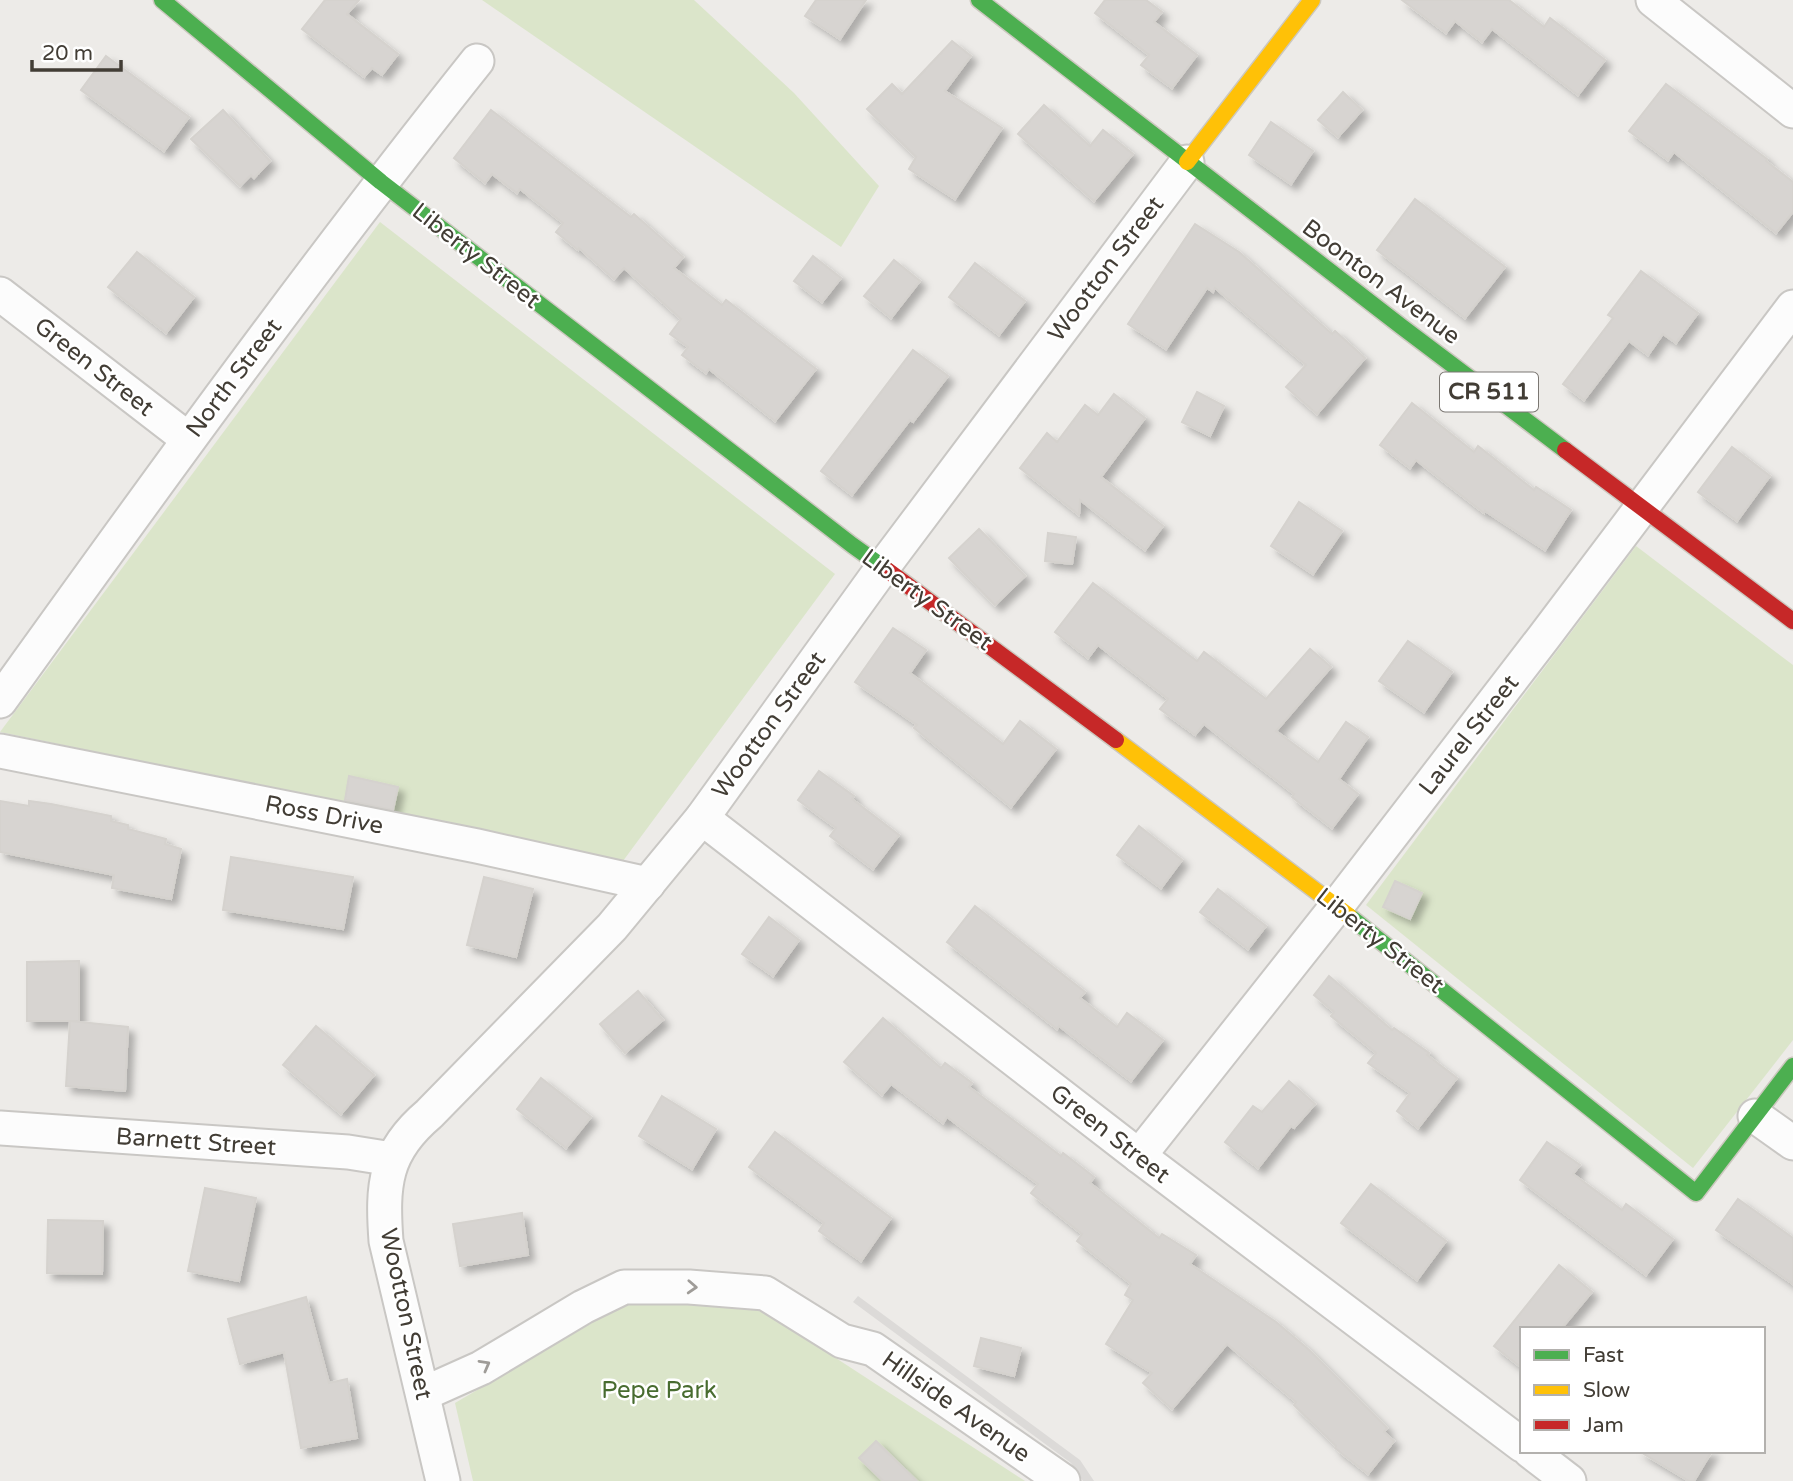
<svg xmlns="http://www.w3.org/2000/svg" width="1793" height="1481" font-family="'Varela Round',sans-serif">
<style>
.green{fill:#dbe5ca}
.parking{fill:#dcdad8}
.building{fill:#d7d4d1;stroke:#d5d2ce;stroke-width:2;filter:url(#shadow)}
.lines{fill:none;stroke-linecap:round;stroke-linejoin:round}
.street-casing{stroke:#c9c7c4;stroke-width:37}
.fast-casing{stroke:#ccc8bf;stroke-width:19}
.slow-casing{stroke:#ccc8bf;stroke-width:19}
.jam-casing{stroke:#ccc8bf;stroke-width:19}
.street{stroke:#fcfcfc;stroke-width:33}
.fast{stroke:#4caf50;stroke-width:16}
.slow{stroke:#ffc107;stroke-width:16}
.jam{stroke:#c62828;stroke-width:16}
.oneway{stroke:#9f9c98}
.labels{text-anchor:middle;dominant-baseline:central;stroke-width:5;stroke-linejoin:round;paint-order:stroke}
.shield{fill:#fff;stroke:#7b7772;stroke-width:2}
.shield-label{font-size:23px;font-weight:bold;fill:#423d35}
.street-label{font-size:24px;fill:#423d35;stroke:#fff}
.park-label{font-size:24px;fill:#486c30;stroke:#fff}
</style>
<defs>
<filter id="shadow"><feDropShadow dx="6" dy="6" stdDeviation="3.5" flood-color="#0004"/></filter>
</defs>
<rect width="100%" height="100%" fill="#edebe8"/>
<g class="green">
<polygon points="482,0 694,0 794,93 879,186 841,247"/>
<polygon points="380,222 835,574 623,861 0,732"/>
<polygon points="1636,546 1793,665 1793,1040 1693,1168 1366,905"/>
<polygon points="636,1297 759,1308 1025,1481 473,1481 455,1403"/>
</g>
<polygon class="parking" points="858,1296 1080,1460 1094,1481 1083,1481 1071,1463 853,1302"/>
<g class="building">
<polygon points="325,0 359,0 347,14 398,54 382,75 372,68 364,77 302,29"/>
<polygon points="816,0 866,0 840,39 805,16"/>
<polygon points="1105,0 1146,0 1162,12 1154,22 1197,55 1172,88 1141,65 1149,55 1095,13"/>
<polygon points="1402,0 1509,0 1544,27 1550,18 1605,60 1578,95 1492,29 1482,42 1455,21 1446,33"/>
<polygon points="952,41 971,56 945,91 1002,128 955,199 909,169 916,157 867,109 892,84 902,94"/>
<polygon points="106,56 189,117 164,151 81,90"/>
<polygon points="1666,84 1767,159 1766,161 1793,182 1793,212 1776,233 1674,152 1668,160 1629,131"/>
<polygon points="1343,92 1362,110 1338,137 1318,120"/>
<polygon points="1044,105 1090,146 1103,130 1133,154 1094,201 1018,134"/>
<polygon points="223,110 270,161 254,178 251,175 240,186 191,139"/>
<polygon points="491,110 631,217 634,214 683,257 674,268 722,305 726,300 816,369 775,421 709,369 706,373 682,355 688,347 670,334 681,319 624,268 614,279 579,248 578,250 556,232 563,223 520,189 517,193 492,174 485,183 454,158"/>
<polygon points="1271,122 1313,151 1291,184 1249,155"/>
<polygon points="1415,199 1505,267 1465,318 1377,250"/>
<polygon points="1195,224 1239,252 1332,334 1335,331 1365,358 1317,414 1286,387 1306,365 1215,288 1213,292 1207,288 1166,349 1128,324"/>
<polygon points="137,252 194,297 166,333 108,287"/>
<polygon points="813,256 841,278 822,302 794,281"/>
<polygon points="894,260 920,281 891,318 864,296"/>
<polygon points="975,263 1025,301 999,335 949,297"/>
<polygon points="1641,271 1698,313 1676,343 1663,334 1648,355 1629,341 1584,400 1563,384 1613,318 1608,315"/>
<polygon points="913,350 948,376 913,422 910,420 852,495 821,471"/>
<polygon points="1197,392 1224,406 1210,436 1182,422"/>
<polygon points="1114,394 1145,418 1101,477 1163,526 1145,550 1080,500 1079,515 1020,468 1047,433 1057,442 1085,405 1098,415"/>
<polygon points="1412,403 1474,452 1478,446 1534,490 1536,487 1571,510 1545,550 1485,511 1484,513 1416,460 1410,468 1380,445"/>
<polygon points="1732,447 1770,476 1737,521 1698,492"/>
<polygon points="1299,502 1342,531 1313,574 1271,546"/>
<polygon points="979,529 1025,576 995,605 949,558"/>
<polygon points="1048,533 1076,537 1072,564 1045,561"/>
<polygon points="1093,583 1197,661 1204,652 1266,699 1310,649 1331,667 1276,731 1318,762 1346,722 1368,737 1339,779 1358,794 1332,828 1292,797 1294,794 1204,724 1195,735 1160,709 1168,699 1098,645 1088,658 1055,632"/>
<polygon points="893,628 926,650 910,673 1003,744 1020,721 1056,749 1011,807 914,728 917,725 855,682"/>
<polygon points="1408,641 1452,672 1424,712 1379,681"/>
<polygon points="819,771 854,796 852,799 899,835 873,869 830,836 836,828 798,800"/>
<polygon points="349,776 398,787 393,810 345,800"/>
<polygon points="0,801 29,806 29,801 51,804 111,816 111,821 128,825 128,829 166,839 165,844 181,849 171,899 112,888 114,875 0,852"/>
<polygon points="1139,826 1182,860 1161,888 1117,855"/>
<polygon points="231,857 353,877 343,929 223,910"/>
<polygon points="484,877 533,889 516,957 467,945"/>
<polygon points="1395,881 1422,893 1410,919 1383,907"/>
<polygon points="1218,889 1266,926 1248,949 1200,912"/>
<polygon points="975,906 1085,992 1080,998 1117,1027 1127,1013 1163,1040 1131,1081 1059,1026 1057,1029 947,942"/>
<polygon points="769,917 799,940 773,976 742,954"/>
<polygon points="79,961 79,1021 27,1021 27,962"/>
<polygon points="1329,976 1392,1030 1394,1028 1429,1053 1427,1055 1457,1078 1418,1128 1397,1111 1410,1093 1368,1063 1376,1053 1331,1016 1334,1012 1314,995"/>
<polygon points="638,991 663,1020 625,1053 600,1024"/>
<polygon points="883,1018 941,1068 945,1063 972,1083 969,1087 1061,1156 1063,1153 1094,1177 1090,1183 1159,1238 1162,1234 1196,1255 1190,1264 1276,1322 1308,1349 1387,1428 1384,1432 1394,1441 1368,1474 1335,1448 1336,1446 1294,1405 1296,1402 1227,1344 1172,1409 1143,1383 1152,1373 1106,1344 1133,1300 1125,1295 1131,1284 1077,1241 1082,1234 1031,1193 1038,1184 947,1117 943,1123 891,1084 882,1095 844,1062"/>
<polygon points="70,1021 128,1027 125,1091 66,1086"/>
<polygon points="316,1026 374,1075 341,1114 283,1065"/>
<polygon points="541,1078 591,1117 566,1148 517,1109"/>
<polygon points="1289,1081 1315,1104 1294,1128 1291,1126 1258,1168 1225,1142 1253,1106 1262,1112"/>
<polygon points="662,1096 716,1129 692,1169 639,1136"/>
<polygon points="775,1132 891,1218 861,1261 819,1231 824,1223 749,1167"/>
<polygon points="1547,1142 1580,1165 1573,1174 1622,1210 1626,1204 1673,1239 1646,1275 1520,1180"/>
<polygon points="1371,1184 1446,1241 1417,1280 1341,1223"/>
<polygon points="205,1188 256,1198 239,1281 188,1271"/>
<polygon points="1738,1199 1793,1238 1793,1284 1716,1230"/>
<polygon points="522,1213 528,1255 460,1266 453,1224"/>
<polygon points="48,1220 103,1221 102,1274 47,1273"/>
<polygon points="1559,1265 1592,1292 1561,1329 1522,1329 1522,1368 1494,1346"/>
<polygon points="306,1297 329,1383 347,1379 357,1438 301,1448 284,1352 240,1364 228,1319"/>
<polygon points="981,1338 1021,1348 1014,1376 974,1366"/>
<polygon points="876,1441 917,1481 883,1481 859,1458"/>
<polygon points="1639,1451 1712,1451 1694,1481 1689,1481"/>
</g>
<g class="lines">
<g class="street-casing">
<g id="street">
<polyline points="1653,0 1793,111"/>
<polyline points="0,294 188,439"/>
<path d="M0,701C155,485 311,269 477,61"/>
<polyline points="0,751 477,846 648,884"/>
<polyline points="702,818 1139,1156 1522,1445"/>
<polyline points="1755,1116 1793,1143"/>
<polyline points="0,1128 348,1152 392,1159"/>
<polyline points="1139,1156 1337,906 1544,637 1793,307"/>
<polyline points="423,1394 481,1368 583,1307 624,1287 689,1287 765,1293 842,1341 873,1349 1063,1481"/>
<polyline points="1530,1451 1569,1481"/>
<path d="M443,1481L386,1241C382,1185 384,1152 429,1114L612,927L702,818L883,567L1187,162"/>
</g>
</g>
<g class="fast-casing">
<g id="fast">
<polyline points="162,0 381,182 852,545 887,570"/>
<polyline points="979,0 1402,327 1565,450"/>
<polyline points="1349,916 1696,1193 1793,1066"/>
</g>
</g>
<g class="slow-casing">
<g id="slow">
<polyline points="1187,162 1312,0"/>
<polyline points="1116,740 1349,916"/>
</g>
</g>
<g class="jam-casing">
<g id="jam">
<polyline points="1565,450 1793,621"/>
<polyline points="887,570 1116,740"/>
</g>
</g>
<use href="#street" class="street"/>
<use href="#fast" class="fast"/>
<use href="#slow" class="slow"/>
<use href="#jam" class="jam"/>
</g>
<defs><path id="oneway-chevron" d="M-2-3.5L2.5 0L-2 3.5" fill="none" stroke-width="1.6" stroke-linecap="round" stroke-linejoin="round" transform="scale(1.75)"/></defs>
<g class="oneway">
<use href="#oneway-chevron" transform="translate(692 1287) rotate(3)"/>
<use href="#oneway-chevron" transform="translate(485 1365) rotate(-29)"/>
</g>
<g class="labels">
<rect class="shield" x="1440" y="372.5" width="98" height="39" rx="5"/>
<g class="shield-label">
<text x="1489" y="392">CR 511</text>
</g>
<g class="street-label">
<text transform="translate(476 256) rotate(38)">Liberty Street</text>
<text transform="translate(1106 269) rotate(-53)">Wootton Street</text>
<text transform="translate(1381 282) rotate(37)">Boonton Avenue</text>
<text transform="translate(94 367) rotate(38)">Green Street</text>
<text transform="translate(234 378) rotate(-53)">North Street</text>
<text transform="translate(927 600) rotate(36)">Liberty Street</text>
<text transform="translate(769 725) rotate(-54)">Wootton Street</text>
<text transform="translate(1469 735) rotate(-52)">Laurel Street</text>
<text transform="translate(324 815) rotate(11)">Ross Drive</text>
<text transform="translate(1380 941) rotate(38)">Liberty Street</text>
<text transform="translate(1110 1134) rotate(38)">Green Street</text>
<text transform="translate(196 1142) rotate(4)">Barnett Street</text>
<text transform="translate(406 1314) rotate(78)">Wootton Street</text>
<text transform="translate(956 1407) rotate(35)">Hillside Avenue</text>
</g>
<g class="park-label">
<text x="659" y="1390">Pepe Park</text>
</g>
</g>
<rect x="1520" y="1327" width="245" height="126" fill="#ffffff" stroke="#b3b1ae" stroke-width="2"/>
<rect x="1534" y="1350" width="35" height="10" fill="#4caf50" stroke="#b3b1ae" stroke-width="2"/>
<text x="1583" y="1362" font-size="21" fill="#423d35">Fast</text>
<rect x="1534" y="1385" width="35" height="10" fill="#ffc107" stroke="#b3b1ae" stroke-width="2"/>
<text x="1583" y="1397" font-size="21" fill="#423d35">Slow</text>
<rect x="1534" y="1420" width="35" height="10" fill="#c62828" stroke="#b3b1ae" stroke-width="2"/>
<text x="1583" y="1432" font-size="21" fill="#423d35">Jam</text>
<path d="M32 60v10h89v-10" fill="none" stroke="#423d35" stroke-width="3.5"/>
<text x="42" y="60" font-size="21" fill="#423d35" stroke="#ffffff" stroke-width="5" paint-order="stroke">20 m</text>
</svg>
